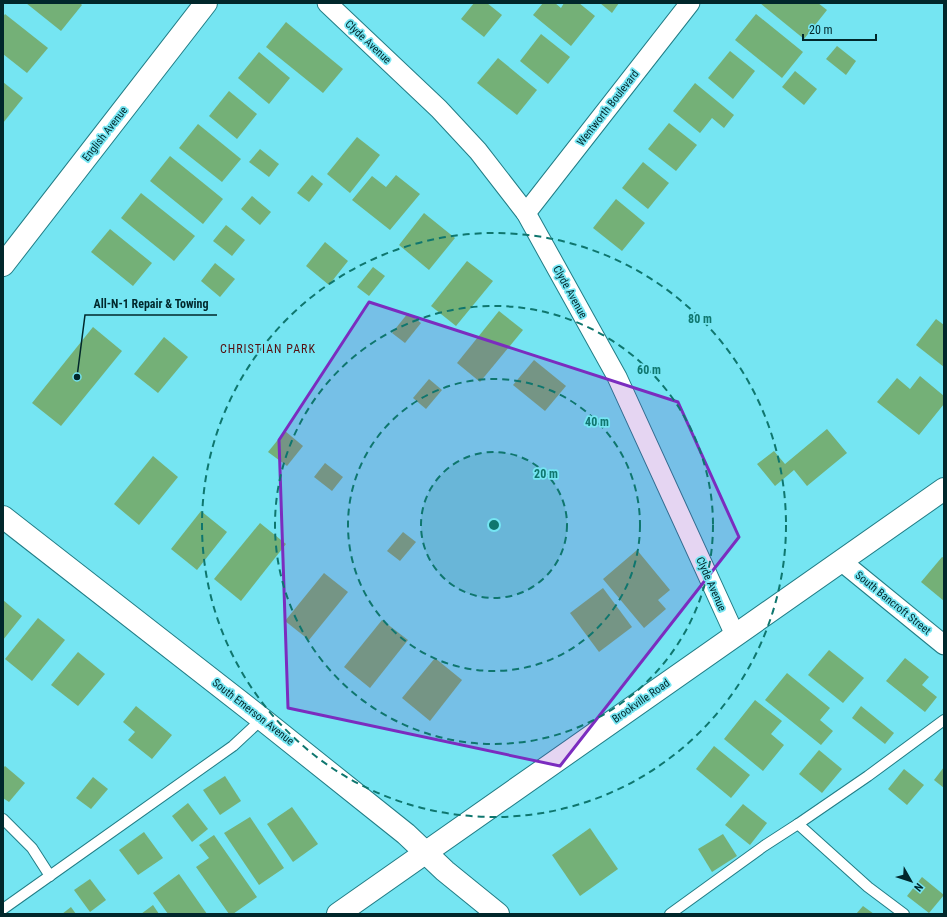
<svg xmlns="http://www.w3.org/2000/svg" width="947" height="917" font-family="'Roboto Condensed',sans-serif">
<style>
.building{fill:#74b077}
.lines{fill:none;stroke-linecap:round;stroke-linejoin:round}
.service-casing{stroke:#217d86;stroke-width:12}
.minor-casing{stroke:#217d86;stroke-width:21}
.tertiary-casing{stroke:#217d86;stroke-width:24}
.secondary-casing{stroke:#217d86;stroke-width:24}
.primary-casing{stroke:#217d86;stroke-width:24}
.service{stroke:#fff;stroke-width:10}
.minor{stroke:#fff;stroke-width:19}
.tertiary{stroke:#fff;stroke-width:22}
.secondary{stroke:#fff;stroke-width:22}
.primary{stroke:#fff;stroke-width:22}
.marked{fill:#7b2cbf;fill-opacity:0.2;stroke:#7b2cbf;stroke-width:3;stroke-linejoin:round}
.ring{fill:none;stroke:#0f766e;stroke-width:2;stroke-dasharray:7 5}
.labels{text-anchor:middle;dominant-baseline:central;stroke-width:3.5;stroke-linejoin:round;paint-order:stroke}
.street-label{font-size:11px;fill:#01272b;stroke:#75e5f2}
.neighbourhood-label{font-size:12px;letter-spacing:1px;fill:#551011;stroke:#75e5f2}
.centre{fill:#0f766e;stroke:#75e5f2;stroke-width:2}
.ring-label{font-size:12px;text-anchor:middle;font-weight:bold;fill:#0f766e;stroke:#75e5f2;stroke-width:3.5;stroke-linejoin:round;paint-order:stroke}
.leader{fill:none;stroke:#01272b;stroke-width:1.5}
.callout-dot{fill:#01272b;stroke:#75e5f2;stroke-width:1.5}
.callout-label{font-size:12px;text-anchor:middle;font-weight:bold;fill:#01272b;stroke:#75e5f2;stroke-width:3.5;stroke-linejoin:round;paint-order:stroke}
</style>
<rect width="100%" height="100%" fill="#75e5f2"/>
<g class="building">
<polygon points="26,3 80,3 82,5 61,31"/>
<polygon points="474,3 487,3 502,15 484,37 461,19"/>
<polygon points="543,3 555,3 561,8 564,3 579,3 595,16 571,46 533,15"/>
<polygon points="600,3 619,3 612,13"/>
<polygon points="760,3 818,3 827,10 804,39"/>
<polygon points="5,14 48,48 27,73 3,54 3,17"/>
<polygon points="756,14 803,52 782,78 735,40"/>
<polygon points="286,22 343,69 323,93 266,47"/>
<polygon points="541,34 570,57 548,84 520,61"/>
<polygon points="837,46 856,61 846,75 826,59"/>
<polygon points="730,51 755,71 733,99 708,78"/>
<polygon points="259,52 290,78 269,104 238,78"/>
<polygon points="498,58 537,90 517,115 477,83"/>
<polygon points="795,71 817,89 804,105 782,87"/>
<polygon points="3,82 23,98 3,123"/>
<polygon points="695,83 734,115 724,128 712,118 700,133 673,111"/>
<polygon points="229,91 257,114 237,139 209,116"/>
<polygon points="669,123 697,145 676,171 648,149"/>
<polygon points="198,124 241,159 222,182 179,148"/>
<polygon points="357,137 380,155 350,193 327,174"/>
<polygon points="260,149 279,164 269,177 249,162"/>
<polygon points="170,156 223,199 203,224 150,181"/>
<polygon points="643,162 669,183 648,209 622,188"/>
<polygon points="312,175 323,184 309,202 297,193"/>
<polygon points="396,175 420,194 390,230 352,200 372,176 386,187"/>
<polygon points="141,193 195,236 174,261 121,218"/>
<polygon points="252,196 271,212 260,225 241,209"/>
<polygon points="616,199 645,223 622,251 593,228"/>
<polygon points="424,213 455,238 429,270 399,245"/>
<polygon points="226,225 245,240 232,256 213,241"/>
<polygon points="110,229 152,263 133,286 91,252"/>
<polygon points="325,242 348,261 329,285 306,266"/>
<polygon points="467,261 493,281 456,326 431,306"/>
<polygon points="215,263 235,279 220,297 201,281"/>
<polygon points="373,267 385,276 369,296 357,287"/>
<polygon points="499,311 523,330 480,382 457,363"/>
<polygon points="408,313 421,323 405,343 392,333"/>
<polygon points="936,319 944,325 944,367 916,345"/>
<polygon points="93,327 122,351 61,426 32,403"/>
<polygon points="164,337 188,357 158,393 134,374"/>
<polygon points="534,360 566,386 545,411 513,385"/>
<polygon points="920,376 944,396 944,404 919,435 877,402 897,378 910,389"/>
<polygon points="429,379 442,390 426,409 413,398"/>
<polygon points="827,429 847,453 807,486 794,470 775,486 757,464 774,451 785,464"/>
<polygon points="285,431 303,446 287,466 268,452"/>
<polygon points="153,456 178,477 139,525 114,504"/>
<polygon points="325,463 343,477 332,491 314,477"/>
<polygon points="201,511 227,532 197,570 171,549"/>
<polygon points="260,523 286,544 241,601 214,579"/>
<polygon points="403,532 416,542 400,561 387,551"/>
<polygon points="637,550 670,590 658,600 666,609 644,628 603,579"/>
<polygon points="942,557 944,558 944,601 921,582"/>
<polygon points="324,573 348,592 309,640 285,621"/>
<polygon points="603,588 632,627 599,652 570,613"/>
<polygon points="3,600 22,616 3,640"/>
<polygon points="38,618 65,640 32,681 5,659"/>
<polygon points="382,620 408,640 370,688 344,667"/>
<polygon points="829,650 864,678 843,703 808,675"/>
<polygon points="78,652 105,674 78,706 51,685"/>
<polygon points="435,658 462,680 430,721 402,698"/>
<polygon points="905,658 929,677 922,685 937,697 925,712 886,681"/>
<polygon points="787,673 830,708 820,720 833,731 821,745 765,700"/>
<polygon points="755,700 782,721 771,734 784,745 763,771 724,739"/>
<polygon points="136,706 172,735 152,759 128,740 135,732 123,722"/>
<polygon points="861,706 894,733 885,744 852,718"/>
<polygon points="714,746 750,775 731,798 696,769"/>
<polygon points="819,750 842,769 822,793 799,774"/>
<polygon points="5,766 25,783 9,802 3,798 3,768"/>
<polygon points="944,767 944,788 934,780"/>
<polygon points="904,769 924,785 907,805 888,789"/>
<polygon points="225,776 241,801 220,815 203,790"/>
<polygon points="93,777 108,789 91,809 76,798"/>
<polygon points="188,803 208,829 192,842 172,816"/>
<polygon points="743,804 767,823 750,845 725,825"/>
<polygon points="292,807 318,844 293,862 267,824"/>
<polygon points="250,817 284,868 259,885 224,833"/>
<polygon points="590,828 618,869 580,896 552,855"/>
<polygon points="144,832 163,858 138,875 119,850"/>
<polygon points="723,834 737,856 712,872 698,849"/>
<polygon points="214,835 257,897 233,914 229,914 196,867 209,858 199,845"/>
<polygon points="179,874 207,914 168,914 153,893"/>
<polygon points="922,877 944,895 929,913 907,896"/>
<polygon points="90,879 106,900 90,912 74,890"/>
<polygon points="153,905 159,914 141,914"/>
<polygon points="863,906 874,914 856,914"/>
<polygon points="71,907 76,914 62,914"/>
</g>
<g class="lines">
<g class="service-casing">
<g id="service">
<polyline points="3,819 32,848 50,876"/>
<polyline points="798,824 868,887 904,914"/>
<polyline points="3,909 233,746 262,719"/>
<polyline points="670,914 764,846 798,824 868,776 944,720"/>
</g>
</g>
<g class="minor-casing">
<g id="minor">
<polyline points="327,3 439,109 478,151 526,213 617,377 735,635"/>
<polyline points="526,213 690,3"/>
<polyline points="841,561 944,645"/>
</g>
</g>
<g class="tertiary-casing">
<polyline id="tertiary" points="338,914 944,489"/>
</g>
<g class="secondary-casing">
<polyline id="secondary" points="3,265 206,3"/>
</g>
<g class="primary-casing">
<polyline id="primary" points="3,517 262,719 406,834 445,871 498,914"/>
</g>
<use href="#service" class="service"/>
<use href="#minor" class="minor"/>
<use href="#tertiary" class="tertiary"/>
<use href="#secondary" class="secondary"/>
<use href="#primary" class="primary"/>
</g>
<path class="marked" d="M369,302L678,402L739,537L560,766L288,708L279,440Z"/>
<circle cx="494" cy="525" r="73" fill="#0f766e" fill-opacity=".12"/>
<g class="ring">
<circle cx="494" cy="525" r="73"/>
<circle cx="494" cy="525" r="146"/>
<circle cx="494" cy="525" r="219"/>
<circle cx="494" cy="525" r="292"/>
</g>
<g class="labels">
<g class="street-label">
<text transform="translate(368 42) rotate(43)">Clyde Avenue</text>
<text transform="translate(608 108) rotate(-52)">Wentworth Boulevard</text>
<text transform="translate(105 134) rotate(-52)">English Avenue</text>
<text transform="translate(570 292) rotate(61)">Clyde Avenue</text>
<text transform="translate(711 584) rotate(66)">Clyde Avenue</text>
<text transform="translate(893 603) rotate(39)">South Bancroft Street</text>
<text transform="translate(641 701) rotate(-35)">Brookville Road</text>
<text transform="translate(253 712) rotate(38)">South Emerson Avenue</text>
</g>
<g class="neighbourhood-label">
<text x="268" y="349">CHRISTIAN PARK</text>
</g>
</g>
<circle cx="494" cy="525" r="6" class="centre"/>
<g class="ring-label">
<text x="700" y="323">80 m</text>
<text x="649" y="374">60 m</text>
<text x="597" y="426">40 m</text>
<text x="546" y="478">20 m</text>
</g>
<path class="leader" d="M77 377L85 315H217"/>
<circle class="callout-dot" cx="77" cy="377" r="4"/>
<g class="callout-label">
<text x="151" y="308">All-N-1 Repair &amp; Towing</text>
</g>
<rect width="947" height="917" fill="none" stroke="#01272b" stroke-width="8"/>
<g transform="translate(911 881) rotate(129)" stroke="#75e5f2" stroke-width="3" paint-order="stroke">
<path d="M0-3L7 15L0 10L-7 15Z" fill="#01272b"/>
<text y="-6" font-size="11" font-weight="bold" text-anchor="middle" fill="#01272b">N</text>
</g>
<path d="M803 34v6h73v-6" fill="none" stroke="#01272b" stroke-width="2"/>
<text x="809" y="34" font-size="12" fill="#01272b" stroke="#75e5f2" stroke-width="3" paint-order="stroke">20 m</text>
</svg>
